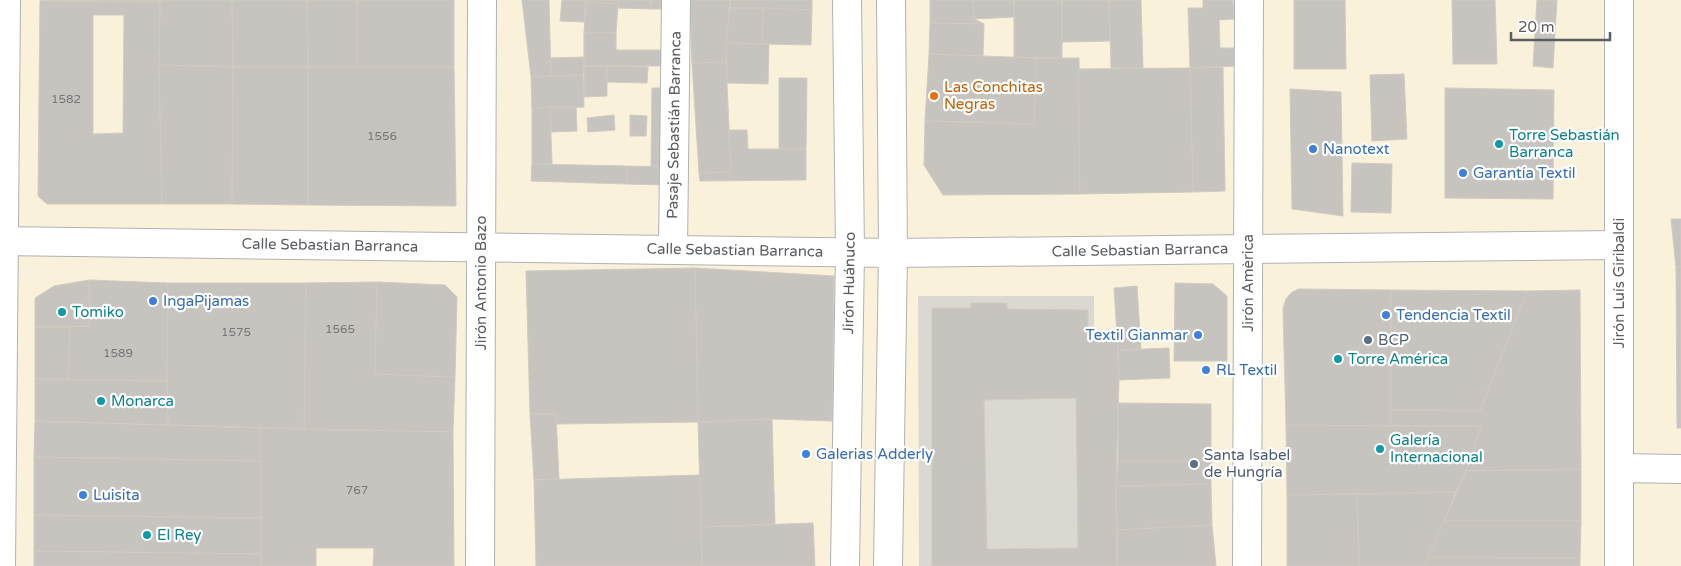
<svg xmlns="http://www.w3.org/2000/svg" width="1681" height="566" font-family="'Varela Round',sans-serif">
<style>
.commercial{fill:#f9f1da}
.education{fill:#dbd8d1}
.building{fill:#c7c4bf;stroke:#cfcbc1;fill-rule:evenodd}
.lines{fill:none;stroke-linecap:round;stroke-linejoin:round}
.minor-casing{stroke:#b0b2b6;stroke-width:30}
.minor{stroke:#fff;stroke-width:28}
.food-dot{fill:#e8710a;stroke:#fff;stroke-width:2}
.culture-dot{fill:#0f9aa8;stroke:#fff;stroke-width:2}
.shop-dot{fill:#3f7fe0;stroke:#fff;stroke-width:2}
.service-dot{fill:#5c6f8a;stroke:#fff;stroke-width:2}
.labels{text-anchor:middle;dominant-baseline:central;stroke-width:4.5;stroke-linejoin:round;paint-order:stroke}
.number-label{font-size:12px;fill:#757778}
.food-label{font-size:15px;fill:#c56008;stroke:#fff;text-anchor:start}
.street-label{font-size:15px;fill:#5a5d61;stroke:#fff}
.culture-label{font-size:15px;fill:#0d838f;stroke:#fff;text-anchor:start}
.shop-label{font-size:15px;fill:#366cbe;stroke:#fff;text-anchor:start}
.service-label{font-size:15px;fill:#4e5e75;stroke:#fff;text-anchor:start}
</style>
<rect width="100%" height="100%" fill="#ebe9e2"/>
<rect class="commercial" x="0" y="0" width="1681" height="566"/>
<polygon class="education" points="918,296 1094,296 1095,566 919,566"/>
<g class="building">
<polygon points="40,0 160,0 160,2"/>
<polygon points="160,0 232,0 233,67 159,65"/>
<polygon points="232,0 307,0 308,67 233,67"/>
<polygon points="307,0 357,0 357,67 308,67"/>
<rect x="357" y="0" width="97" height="67"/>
<polygon points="522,0 549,0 551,77 531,77"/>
<polygon points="562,0 586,0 584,22 560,21"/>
<polygon points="586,0 618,0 618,4 586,2"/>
<polygon points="618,0 651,0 651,9 618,8"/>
<rect x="651" y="0" width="17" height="9"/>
<polygon points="690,0 730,0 726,62 692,63"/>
<polygon points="730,0 812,0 812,10 730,8"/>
<polygon points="930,0 973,0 974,19 984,24 930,23"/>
<polygon points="973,0 1014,0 1014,17 974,19"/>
<rect x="1014" y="0" width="48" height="58"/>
<polygon points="1062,0 1109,0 1110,41 1062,42"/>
<polygon points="1109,0 1141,0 1143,68 1111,68"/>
<polygon points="1203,0 1233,0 1234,19 1219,20 1220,48 1234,48 1235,66 1190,68 1188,8 1203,8"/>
<polygon points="1294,0 1345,0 1346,69 1294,69"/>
<polygon points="1452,0 1495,0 1497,64 1453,64"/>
<polygon points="1537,0 1557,0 1553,68 1533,66"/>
<path d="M40,1L160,2L159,65L162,204H47L38,196ZM93,15H124L123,133L93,134Z"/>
<polygon points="586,2 618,4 616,33 584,33"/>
<polygon points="730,8 763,8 762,44 726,43"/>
<polygon points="763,8 812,10 811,45 762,44"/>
<polygon points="930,23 984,24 983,56 929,54"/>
<polygon points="584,33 616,33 616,50 663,50 663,66 584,66"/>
<polygon points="726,43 769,44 768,84 727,83"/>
<polygon points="929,54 1036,58 1034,124 925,121"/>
<polygon points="584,57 583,75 551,77 550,58"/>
<polygon points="1036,58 1079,58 1080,194 943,195 924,165 925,121 1034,124"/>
<polygon points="726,62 731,172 699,173 692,63"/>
<polygon points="159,65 233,67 232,204 162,204"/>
<polygon points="584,66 607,66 607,96 584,97"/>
<polygon points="607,66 648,67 647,83 607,82"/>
<polygon points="233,67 308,67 308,205 232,204"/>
<polygon points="308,67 454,67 456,206 308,205"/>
<polygon points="1223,67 1225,191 1193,192 1190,68"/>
<polygon points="1190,68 1193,192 1080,194 1078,69"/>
<polygon points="1404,74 1407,139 1372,141 1370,75"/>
<polygon points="583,75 584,107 532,109 531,77"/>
<polygon points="779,78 807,78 806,149 779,149"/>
<polygon points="652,88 666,88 665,167 651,167"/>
<polygon points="1445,88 1554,90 1553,199 1445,198"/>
<polygon points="1290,89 1341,92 1343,216 1292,209"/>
<polygon points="550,107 552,164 532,164 532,109"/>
<polygon points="550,107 576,107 577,131 551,132"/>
<polygon points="614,115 615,130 588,132 587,118"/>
<polygon points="630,115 647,116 646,136 630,136"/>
<polygon points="729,130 747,130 748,149 806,149 806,180 700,181 699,173 731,172"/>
<polygon points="1352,163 1392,164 1391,213 1351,212"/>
<polygon points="532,164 627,166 627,184 531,181"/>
<polygon points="627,166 665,167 665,185 627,184"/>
<polygon points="1671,219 1681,219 1681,267 1676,267"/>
<polygon points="1676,267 1681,267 1681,428 1677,428"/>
<polygon points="695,268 834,276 832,421 772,419 698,422"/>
<polygon points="695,268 698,422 557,424 556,414 530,414 526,271"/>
<polygon points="89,280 168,283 167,381 68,380 70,327 89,326"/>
<polygon points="89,280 89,326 35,327 35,298 54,286"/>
<polygon points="377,282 375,374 455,377 453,432 304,429 306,283"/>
<polygon points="377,282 445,285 457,297 455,377 375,374"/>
<polygon points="168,283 306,283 304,429 168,425 167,381"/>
<polygon points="1175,283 1213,284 1227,296 1227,361 1174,361"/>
<polygon points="1137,286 1141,349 1118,350 1114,288"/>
<polygon points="1298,289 1391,290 1391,426 1286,425 1283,308 1286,299 1291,293"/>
<polygon points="1391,290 1527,291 1480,411 1391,410"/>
<polygon points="1580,290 1581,469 1466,471 1481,426 1391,426 1391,410 1480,411 1527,291"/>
<path d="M971,303H1007V309L1088,310V337L1117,338L1119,380L1116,486L1117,566H932V308H971ZM1076,398L1078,548L987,549L984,400Z"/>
<polygon points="35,327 70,327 68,380 35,379"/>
<polygon points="1169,348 1170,378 1119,380 1118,350"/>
<polygon points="35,379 167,381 168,425 35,421"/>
<polygon points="1118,403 1211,404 1211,461 1118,461"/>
<polygon points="530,414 556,414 559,479 534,480"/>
<polygon points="772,419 775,524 701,527 698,422"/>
<polygon points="35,421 260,428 261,461 34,457"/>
<polygon points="1286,425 1391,426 1481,426 1466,471 1456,492 1287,495"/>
<polygon points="260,428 453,432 454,566 373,566 374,548 316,548 316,566 261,566"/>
<polygon points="34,457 261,461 261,518 34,515"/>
<polygon points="1118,461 1211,461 1211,484 1116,486"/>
<polygon points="1581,469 1581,521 1444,521 1466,471"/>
<polygon points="700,475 702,566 536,566 534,480"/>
<polygon points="1211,484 1212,525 1117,530 1116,486"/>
<polygon points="1456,492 1425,566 1359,566 1357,494"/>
<polygon points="1357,494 1359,566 1287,566 1287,495"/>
<polygon points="34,515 261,518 261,554 34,551"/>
<polygon points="1444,521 1581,521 1580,558 1428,557"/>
<polygon points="813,523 815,566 702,566 701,527"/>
<polygon points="1212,525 1216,566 1117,566 1117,530"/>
<polygon points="34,551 261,554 261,566 34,566"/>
<polygon points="1428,557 1580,558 1580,566 1425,566"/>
</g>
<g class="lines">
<g class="minor-casing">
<g id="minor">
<polyline points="0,241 893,253 1619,245"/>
<polyline points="673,249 676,0"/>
<polyline points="1619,468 1681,469"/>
<polyline points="1,566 6,0"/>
<polyline points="480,566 482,0"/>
<polyline points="845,566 850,252 847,0"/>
<polyline points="888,566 893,253 891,0"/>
<polyline points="1247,566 1249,0"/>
<polyline points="1619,566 1619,0"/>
</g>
</g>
<use href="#minor" class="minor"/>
</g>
<circle class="food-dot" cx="934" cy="96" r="5"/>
<g class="culture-dot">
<circle cx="1499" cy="144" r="5"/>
<circle cx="62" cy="312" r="5"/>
<circle cx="1338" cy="359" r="5"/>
<circle cx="101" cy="401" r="5"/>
<circle cx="1380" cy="449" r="5"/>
<circle cx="147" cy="535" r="5"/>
</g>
<g class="shop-dot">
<circle cx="1313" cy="149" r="5"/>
<circle cx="1463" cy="173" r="5"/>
<circle cx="153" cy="301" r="5"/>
<circle cx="1386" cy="315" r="5"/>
<circle cx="1198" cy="335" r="5"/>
<circle cx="1206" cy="370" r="5"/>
<circle cx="806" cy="454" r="5"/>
<circle cx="83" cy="495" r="5"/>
</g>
<g class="service-dot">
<circle cx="1368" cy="340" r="5"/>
<circle cx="1194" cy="464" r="5"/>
</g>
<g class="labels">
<g class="number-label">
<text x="66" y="99">1582</text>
<text x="382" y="136">1556</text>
<text x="340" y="329">1565</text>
<text x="236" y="332">1575</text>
<text x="118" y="353">1589</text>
<text x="357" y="490">767</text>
</g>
<g class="food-label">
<text x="944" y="87">Las Conchitas<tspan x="944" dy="17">Negras</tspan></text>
</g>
<g class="street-label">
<text transform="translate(674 125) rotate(-89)">Pasaje Sebastián Barranca</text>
<text transform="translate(330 245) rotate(1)">Calle Sebastian Barranca</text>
<text transform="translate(735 250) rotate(1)">Calle Sebastian Barranca</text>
<text transform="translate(1140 250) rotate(-1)">Calle Sebastian Barranca</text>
<text transform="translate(481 283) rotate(-90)">Jirón Antonio Bazo</text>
<text transform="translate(849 283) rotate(-89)">Jirón Huánuco</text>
<text transform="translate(1248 283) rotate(-90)">Jirón Amèrica</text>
<text transform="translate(1619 283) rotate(-90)">Jirón Luís Giribaldi</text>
</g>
<g class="culture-label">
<text x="1509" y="135">Torre Sebastián<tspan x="1509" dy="17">Barranca</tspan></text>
<text x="72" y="312">Tomiko</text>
<text x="1348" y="359">Torre América</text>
<text x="111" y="401">Monarca</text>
<text x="1390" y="440">Galería<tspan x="1390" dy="17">Internacional</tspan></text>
<text x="157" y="535">El Rey</text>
</g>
<g class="shop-label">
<text x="1323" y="149">Nanotext</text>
<text x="1473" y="173">Garantía Textil</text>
<text x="163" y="301">IngaPijamas</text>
<text x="1396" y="315">Tendencia Textil</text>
<text x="1188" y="335" text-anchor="end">Textil Gianmar</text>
<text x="1216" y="370">RL Textil</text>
<text x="816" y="454">Galerias Adderly</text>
<text x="93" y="495">Luisita</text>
</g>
<g class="service-label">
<text x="1378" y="340">BCP</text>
<text x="1204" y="455">Santa Isabel<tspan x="1204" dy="17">de Hungría</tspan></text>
</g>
</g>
<path d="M1511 32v8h99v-8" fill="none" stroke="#5a5d61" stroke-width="2.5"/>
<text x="1518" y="32" font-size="15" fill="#5a5d61" stroke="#ffffff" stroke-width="4" paint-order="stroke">20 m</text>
</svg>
